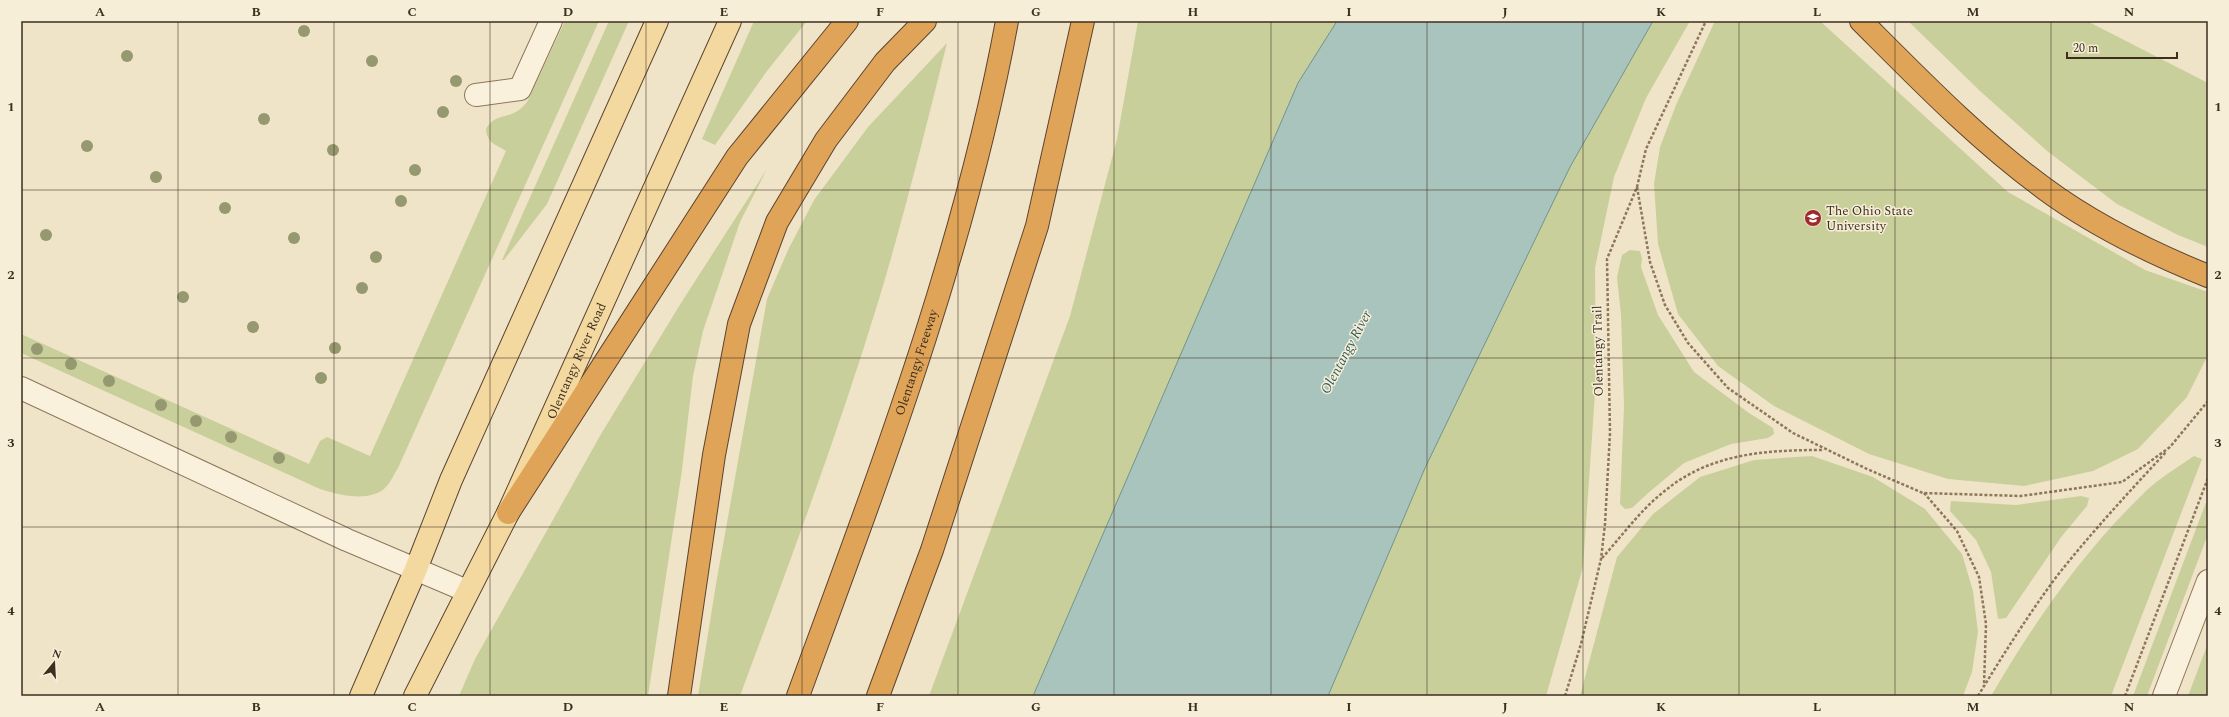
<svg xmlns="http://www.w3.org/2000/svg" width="2229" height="717" font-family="Spectral,serif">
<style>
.green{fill:#c9cf9b}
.water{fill:#a9c4bc;stroke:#6f938a}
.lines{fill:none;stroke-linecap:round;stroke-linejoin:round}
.minor-casing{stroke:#8d765c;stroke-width:24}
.major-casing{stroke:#5b4430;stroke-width:24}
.highway-casing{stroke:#5b4430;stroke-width:24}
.path{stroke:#8d765c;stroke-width:2.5;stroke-dasharray:3 2;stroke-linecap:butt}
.minor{stroke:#faf1dc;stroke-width:22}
.major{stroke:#f3d9a0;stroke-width:22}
.highway{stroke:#e0a458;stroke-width:22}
.tree{fill:#96986f}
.grid{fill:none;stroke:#3d2e20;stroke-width:1;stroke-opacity:0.55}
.labels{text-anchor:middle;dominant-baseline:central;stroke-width:3;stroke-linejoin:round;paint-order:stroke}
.poi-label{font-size:13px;fill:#3d2e20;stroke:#f7eed8;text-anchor:start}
.street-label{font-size:13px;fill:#3d2e20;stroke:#f7eed8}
.water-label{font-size:14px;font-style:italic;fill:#2f5d5a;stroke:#f7eed8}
.neatline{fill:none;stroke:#3d2e20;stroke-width:1.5}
.grid-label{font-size:13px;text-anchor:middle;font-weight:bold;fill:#3d2e20}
</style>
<rect width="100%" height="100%" fill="#f0e4c8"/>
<g class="green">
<path d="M565,21H599L398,468C394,474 391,482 386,487C371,503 338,495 320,489L21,353V334L309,464L320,441L327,437L370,456L506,151C495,144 487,143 486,129C495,111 512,122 527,102Z"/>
<polygon points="609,21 629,21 547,204 504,260 502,260"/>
<polygon points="754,21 807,21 767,71 715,145 702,139"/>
<polygon points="1138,21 1337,21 1298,83 1033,696 929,696 1070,316 1117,139"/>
<polygon points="1653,21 1690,21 1646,98 1614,177 1595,268 1596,379 1583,567 1546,696 1328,696 1425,468 1570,167"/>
<polygon points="1715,21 1820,21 2008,192 2145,270 2208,292 2208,355 2187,397 2138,449 2093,471 2024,486 1948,479 1869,454 1774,406 1718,366 1678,314 1658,244 1654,184 1660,147 1676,105"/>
<polygon points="1908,21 2087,21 2208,83 2208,247 2178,235 2117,204 2047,151 1980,91"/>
<path d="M947,43C926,128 905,212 880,296C839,431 789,564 740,696H698L716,584L767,299L788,250L814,200L868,127Z"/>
<polygon points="767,169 740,222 703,331 693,376 682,470 648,696 459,696 475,659 601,434 681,303"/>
<polygon points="1630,250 1640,251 1642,259 1641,267 1658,315 1694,372 1749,413 1773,428 1774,434 1768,438 1731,444 1684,463 1647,494 1632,508 1625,509 1620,504 1624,406 1621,315 1617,277 1622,255"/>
<polygon points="1812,456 1873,477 1925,509 1962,554 1973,591 1978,632 1972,672 1963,696 1580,696 1617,557 1653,514 1700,477 1754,460"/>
<path d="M2194,456L2202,459L2111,696H1991C2034,622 2085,549 2147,490C2161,477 2178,467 2194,456Z"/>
<polygon points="2081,496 2089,498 2087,506 2062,536 2006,618 1998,619 1991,572 1976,540 1950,511 1951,501 2016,505"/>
<polygon points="2208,497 2208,534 2147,696 2133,696"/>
<polygon points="2208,643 2208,696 2188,696"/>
</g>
<polygon class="water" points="1337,21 1653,21 1570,167 1425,468 1328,696 1033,696 1298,83"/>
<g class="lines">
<g class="minor-casing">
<g id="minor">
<polyline points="476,95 520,89 551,21"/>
<polyline points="21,388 347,540 467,591"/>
<polyline points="2164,696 2208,581"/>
</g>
</g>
<g class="major-casing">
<g id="major">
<polyline points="361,696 416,569 451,480 657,21"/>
<path id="s1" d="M415,696L508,513L730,21"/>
</g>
</g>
<g class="highway-casing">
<g id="highway">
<path d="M1861,21C1920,80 1978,140 2045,189C2095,226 2151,253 2208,276"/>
<polyline points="508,513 737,157 847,21"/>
<polyline points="679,696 714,455 739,324 777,222 826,140 885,62 925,21"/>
<path id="s2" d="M798,696C879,475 964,254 1007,21"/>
<polyline points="878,696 932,550 1037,226 1083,21"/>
</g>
</g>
<g class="path">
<polyline points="1637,187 1650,262 1665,305 1688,343 1728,388 1793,433 1867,469 1923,493 2021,496 2122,482 2170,447 2208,401"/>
<polyline points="1924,493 1957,531 1979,577 1986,624 1984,686"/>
<path d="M1602,558C1621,537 1639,512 1661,494C1708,453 1765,450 1824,450"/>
<polyline points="1565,696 1581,644 1601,559 1605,524 1610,433 1607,259 1637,187 1646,149 1706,21"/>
<path d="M1978,696C2003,655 2028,615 2057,576C2091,533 2128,493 2166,452"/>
<polyline points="2125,696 2208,478"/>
</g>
<use href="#minor" class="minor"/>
<use href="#major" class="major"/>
<use href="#highway" class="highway"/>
</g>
<g class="tree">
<circle cx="304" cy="31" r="6"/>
<circle cx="127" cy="56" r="6"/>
<circle cx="372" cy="61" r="6"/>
<circle cx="456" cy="81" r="6"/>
<circle cx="443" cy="112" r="6"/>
<circle cx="264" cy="119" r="6"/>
<circle cx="87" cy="146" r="6"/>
<circle cx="333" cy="150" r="6"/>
<circle cx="415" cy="170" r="6"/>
<circle cx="156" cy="177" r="6"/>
<circle cx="401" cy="201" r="6"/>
<circle cx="225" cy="208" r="6"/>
<circle cx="46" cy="235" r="6"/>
<circle cx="294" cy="238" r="6"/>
<circle cx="376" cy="257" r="6"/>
<circle cx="362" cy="288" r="6"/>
<circle cx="183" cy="297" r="6"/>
<circle cx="253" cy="327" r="6"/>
<circle cx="335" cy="348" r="6"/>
<circle cx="37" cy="349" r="6"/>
<circle cx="71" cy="364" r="6"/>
<circle cx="321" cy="378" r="6"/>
<circle cx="109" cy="381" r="6"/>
<circle cx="161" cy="405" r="6"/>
<circle cx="196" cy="421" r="6"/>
<circle cx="231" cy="437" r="6"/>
<circle cx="279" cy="458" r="6"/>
</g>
<path class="grid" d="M178,21V696M334,21V696M490,21V696M646,21V696M802,21V696M958,21V696M1114,21V696M1271,21V696M1427,21V696M1583,21V696M1739,21V696M1895,21V696M2051,21V696M21,190H2208M21,358H2208M21,527H2208"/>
<defs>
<g id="university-disc" transform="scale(0.9)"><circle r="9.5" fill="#9e2a2b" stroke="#f7eed8"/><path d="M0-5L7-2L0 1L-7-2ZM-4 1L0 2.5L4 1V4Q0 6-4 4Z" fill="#fff"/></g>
</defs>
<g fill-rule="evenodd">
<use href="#university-disc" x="1813" y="218"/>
</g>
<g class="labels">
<g class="poi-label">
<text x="1826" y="211">The Ohio State<tspan x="1826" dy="15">University</tspan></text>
</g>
<g class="street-label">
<text transform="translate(1598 351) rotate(-91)">Olentangy Trail</text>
<text stroke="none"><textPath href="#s1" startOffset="372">Olentangy River Road</textPath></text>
<text stroke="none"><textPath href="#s2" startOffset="354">Olentangy Freeway</textPath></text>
</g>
<g class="water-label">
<text transform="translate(1346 352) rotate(-62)">Olentangy River</text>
</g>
</g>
<rect width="2229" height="717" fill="none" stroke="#f7eed8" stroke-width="44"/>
<g transform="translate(54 663) rotate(18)" stroke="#f7eed8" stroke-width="3" paint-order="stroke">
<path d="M0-3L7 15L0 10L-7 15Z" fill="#3d2e20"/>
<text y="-6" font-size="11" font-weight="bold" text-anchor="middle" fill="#3d2e20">N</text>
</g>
<path d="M2067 52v6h110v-6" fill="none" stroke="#3d2e20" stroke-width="2"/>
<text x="2073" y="52" font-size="12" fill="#3d2e20" stroke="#f7eed8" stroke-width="3" paint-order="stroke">20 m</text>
<rect x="22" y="22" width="2185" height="673" class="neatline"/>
<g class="grid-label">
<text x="100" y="16">A</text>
<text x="256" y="16">B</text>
<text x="412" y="16">C</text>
<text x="568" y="16">D</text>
<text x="724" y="16">E</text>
<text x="880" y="16">F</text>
<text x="1036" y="16">G</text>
<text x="1193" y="16">H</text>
<text x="1349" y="16">I</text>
<text x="1505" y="16">J</text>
<text x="1661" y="16">K</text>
<text x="1817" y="16">L</text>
<text x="1973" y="16">M</text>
<text x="2129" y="16">N</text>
<text x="11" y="111">1</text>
<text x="2218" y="111">1</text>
<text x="11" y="279">2</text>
<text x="2218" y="279">2</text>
<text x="11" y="447">3</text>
<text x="2218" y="447">3</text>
<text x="11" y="615">4</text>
<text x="2218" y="615">4</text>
<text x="100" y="711">A</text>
<text x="256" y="711">B</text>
<text x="412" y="711">C</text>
<text x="568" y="711">D</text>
<text x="724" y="711">E</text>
<text x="880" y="711">F</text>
<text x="1036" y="711">G</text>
<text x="1193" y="711">H</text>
<text x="1349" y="711">I</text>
<text x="1505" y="711">J</text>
<text x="1661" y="711">K</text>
<text x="1817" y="711">L</text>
<text x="1973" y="711">M</text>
<text x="2129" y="711">N</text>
</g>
</svg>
